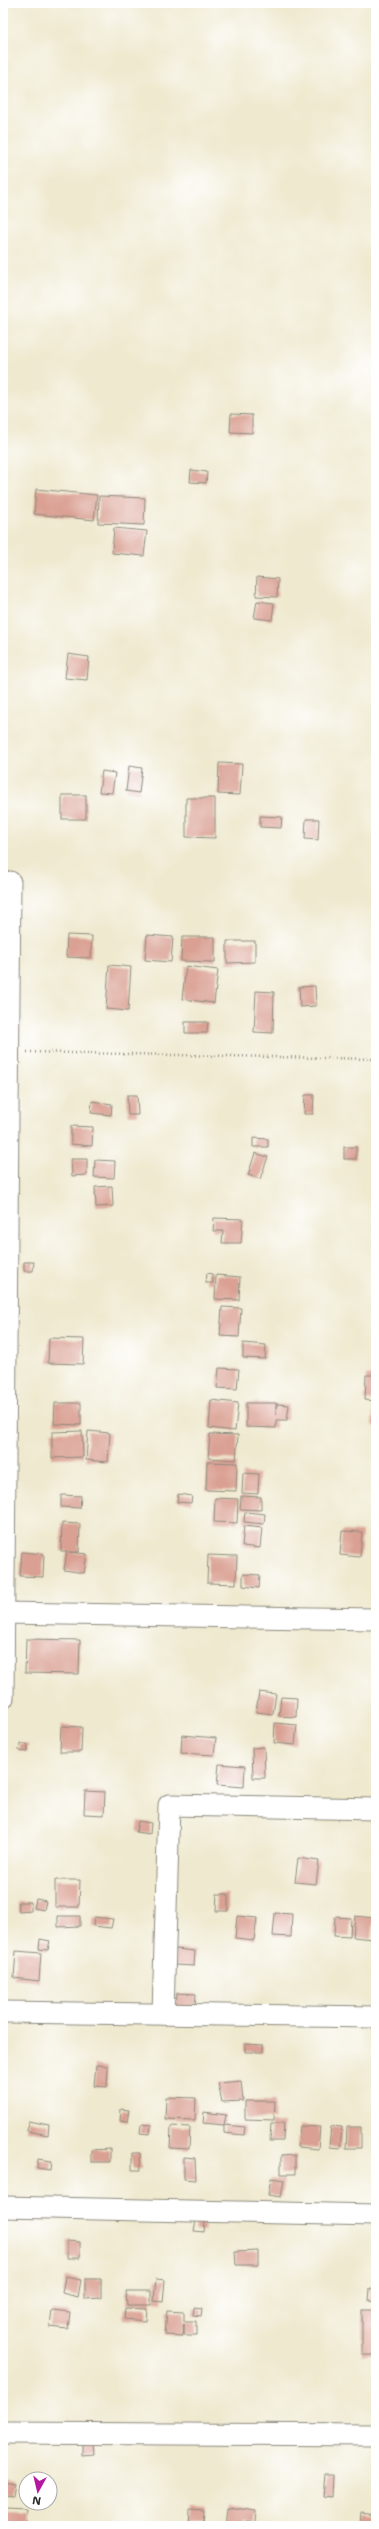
<svg xmlns="http://www.w3.org/2000/svg" width="379" height="2529" font-family="'Shantell Sans',sans-serif">
<style>
.building{fill:#daa093}
.lines{fill:none;stroke-linecap:round;stroke-linejoin:round}
.street-casing{stroke:#8d8a7d;stroke-width:23}
.path{stroke:#8d8a7d;stroke-width:2.5;stroke-dasharray:1 3;stroke-linecap:butt}
.street{stroke:#fff;stroke-width:21}
</style>
<rect width="100%" height="100%" fill="#fff"/>
<filter id="ink" filterUnits="userSpaceOnUse"><feTurbulence type="fractalNoise" baseFrequency=".025" numOctaves="2"/><feDisplacementMap in="SourceGraphic" scale="8" xChannelSelector="R" yChannelSelector="G"/><feConvolveMatrix kernelMatrix="1 2 1 2 8 2 1 2 1" color-interpolation-filters="sRGB"/></filter>
<filter id="wash" filterUnits="userSpaceOnUse"><feTurbulence type="fractalNoise" baseFrequency=".012" numOctaves="4" result="noise"/><feDisplacementMap in="SourceGraphic" scale="16" xChannelSelector="R" yChannelSelector="G"/><feGaussianBlur stdDeviation="0.9" result="paint"/><feColorMatrix in="noise" values="0 0 0 0 0 0 0 0 0 0 0 0 0 0 0 0 0 1.4 0 .05"/><feComposite in="paint" operator="in"/></filter>
<g filter="url(#wash)">
<rect width="100%" height="100%" fill="#efe9cf"/>
<g id="blocks">
<g class="building">
<polygon points="231,414 252,415 252,433 230,432"/>
<polygon points="191,470 207,472 206,483 190,482"/>
<polygon points="36,489 97,495 94,520 34,514"/>
<polygon points="99,496 145,498 144,525 98,523"/>
<polygon points="114,528 147,531 144,556 112,553"/>
<polygon points="375,567 376,567 376,584 374,584"/>
<polygon points="257,577 278,579 277,597 256,596"/>
<polygon points="257,601 274,603 272,620 254,618"/>
<polygon points="68,654 89,657 87,680 65,678"/>
<polygon points="219,763 242,764 240,795 218,794"/>
<polygon points="129,766 142,768 139,793 126,791"/>
<polygon points="102,771 115,773 112,793 99,792"/>
<rect x="62" y="795" width="24" height="24"/>
<polygon points="186,798 215,798 215,838 186,837"/>
<polygon points="260,816 282,817 281,828 260,827"/>
<polygon points="306,819 319,819 318,840 305,839"/>
<polygon points="67,935 92,936 91,958 66,957"/>
<polygon points="147,935 173,937 171,962 145,960"/>
<polygon points="182,937 215,937 215,962 181,961"/>
<polygon points="227,941 255,941 255,962 227,963"/>
<polygon points="109,965 131,967 128,1011 106,1009"/>
<polygon points="186,966 218,970 214,1003 182,999"/>
<polygon points="315,986 316,1006 300,1007 299,987"/>
<polygon points="256,991 274,992 273,1033 254,1032"/>
<polygon points="185,1022 208,1022 207,1033 185,1033"/>
<polygon points="127,1095 137,1095 138,1115 128,1115"/>
<polygon points="305,1095 314,1095 313,1114 304,1114"/>
<polygon points="92,1101 112,1104 111,1115 91,1113"/>
<polygon points="71,1126 93,1127 92,1146 71,1144"/>
<polygon points="253,1138 268,1139 268,1147 253,1147"/>
<rect x="344" y="1147" width="12" height="12"/>
<polygon points="255,1153 268,1157 260,1179 248,1175"/>
<polygon points="71,1159 87,1159 87,1175 72,1176"/>
<polygon points="95,1160 115,1161 114,1178 94,1177"/>
<polygon points="112,1186 113,1206 96,1207 95,1187"/>
<polygon points="214,1218 243,1219 241,1243 222,1243 223,1231 213,1231"/>
<polygon points="24,1262 34,1262 33,1271 24,1271"/>
<polygon points="207,1273 213,1274 213,1283 206,1283"/>
<polygon points="216,1275 240,1277 239,1300 215,1299"/>
<polygon points="222,1307 241,1308 239,1337 220,1336"/>
<polygon points="49,1338 84,1339 83,1364 48,1363"/>
<polygon points="243,1343 266,1345 265,1359 243,1358"/>
<polygon points="219,1368 239,1369 237,1389 217,1388"/>
<polygon points="366,1375 376,1375 376,1401 365,1400"/>
<polygon points="211,1400 238,1403 235,1431 209,1428"/>
<polygon points="55,1403 81,1403 81,1425 54,1424"/>
<polygon points="246,1403 276,1403 276,1415 277,1404 289,1405 287,1420 276,1420 276,1428 246,1427"/>
<polygon points="374,1405 376,1405 376,1426 372,1425"/>
<polygon points="82,1431 83,1457 52,1458 52,1432"/>
<polygon points="88,1431 110,1433 108,1462 86,1460"/>
<polygon points="210,1434 238,1435 236,1460 208,1458"/>
<polygon points="207,1462 237,1463 236,1491 206,1490"/>
<polygon points="243,1473 259,1474 258,1494 242,1493"/>
<polygon points="178,1494 192,1496 191,1503 177,1502"/>
<polygon points="61,1495 81,1496 80,1508 61,1507"/>
<polygon points="241,1496 261,1497 261,1510 240,1509"/>
<polygon points="215,1498 238,1499 237,1523 214,1522"/>
<polygon points="245,1512 265,1514 264,1524 244,1522"/>
<polygon points="62,1523 80,1524 79,1552 69,1552 87,1554 84,1573 64,1570 67,1551 61,1551"/>
<polygon points="244,1526 262,1528 260,1548 242,1546"/>
<polygon points="342,1531 362,1532 360,1557 340,1555"/>
<polygon points="22,1552 44,1554 43,1577 20,1576"/>
<polygon points="208,1555 237,1556 236,1584 207,1583"/>
<polygon points="243,1574 260,1575 259,1588 243,1586"/>
<polygon points="26,1639 80,1640 79,1674 25,1673"/>
<polygon points="259,1692 276,1694 273,1714 256,1712"/>
<polygon points="281,1697 297,1698 296,1717 279,1716"/>
<polygon points="275,1723 297,1725 295,1745 274,1743"/>
<polygon points="61,1726 82,1727 81,1752 60,1752"/>
<polygon points="182,1735 216,1738 214,1755 181,1753"/>
<polygon points="20,1744 28,1744 27,1752 19,1751"/>
<polygon points="264,1747 265,1778 253,1778 252,1748"/>
<polygon points="219,1764 245,1766 244,1787 217,1785"/>
<polygon points="85,1791 105,1792 104,1815 84,1814"/>
<polygon points="138,1821 151,1823 150,1834 136,1832"/>
<polygon points="298,1858 319,1861 316,1884 295,1882"/>
<polygon points="55,1880 80,1880 79,1907 55,1907"/>
<polygon points="217,1894 228,1894 228,1911 216,1911"/>
<polygon points="36,1899 46,1901 44,1910 34,1908"/>
<polygon points="18,1902 31,1902 31,1911 19,1912"/>
<polygon points="275,1913 292,1914 291,1937 273,1936"/>
<polygon points="58,1916 80,1916 80,1926 58,1927"/>
<polygon points="237,1916 257,1918 254,1940 235,1938"/>
<polygon points="355,1916 374,1918 372,1939 353,1937"/>
<polygon points="94,1917 113,1919 111,1928 93,1926"/>
<polygon points="335,1917 351,1918 350,1937 334,1936"/>
<polygon points="40,1939 50,1941 48,1950 39,1949"/>
<polygon points="176,1949 195,1951 194,1966 174,1965"/>
<polygon points="16,1951 41,1953 39,1981 14,1978"/>
<polygon points="177,1993 196,1994 195,2008 176,2008"/>
<polygon points="245,2044 263,2045 263,2052 245,2052"/>
<polygon points="96,2065 108,2066 107,2087 94,2086"/>
<polygon points="241,2081 243,2101 222,2102 218,2083"/>
<polygon points="166,2097 196,2098 195,2120 165,2119"/>
<polygon points="245,2101 275,2101 274,2120 245,2119"/>
<polygon points="121,2109 129,2110 127,2122 120,2121"/>
<polygon points="204,2112 226,2115 224,2125 245,2127 244,2135 224,2133 224,2125 203,2123"/>
<polygon points="28,2121 49,2125 48,2135 27,2131"/>
<polygon points="271,2123 284,2123 283,2141 270,2141"/>
<polygon points="141,2124 151,2125 150,2134 140,2133"/>
<polygon points="171,2126 190,2127 189,2149 170,2148"/>
<polygon points="300,2126 320,2127 318,2149 298,2147"/>
<polygon points="331,2126 342,2127 340,2148 329,2147"/>
<polygon points="347,2127 361,2127 361,2148 346,2148"/>
<polygon points="110,2149 110,2162 91,2162 91,2150"/>
<polygon points="132,2153 140,2153 141,2170 132,2170"/>
<polygon points="295,2155 295,2174 281,2174 281,2156"/>
<polygon points="184,2157 195,2158 196,2180 184,2179"/>
<polygon points="38,2159 52,2161 51,2170 37,2168"/>
<polygon points="271,2178 284,2180 281,2197 268,2195"/>
<polygon points="196,2220 205,2222 204,2232 194,2231"/>
<polygon points="67,2241 80,2242 80,2258 67,2258"/>
<polygon points="258,2251 258,2265 236,2265 235,2252"/>
<polygon points="65,2277 81,2280 78,2297 62,2293"/>
<polygon points="85,2279 101,2279 101,2298 85,2299"/>
<polygon points="156,2279 165,2280 163,2302 154,2301"/>
<polygon points="370,2288 376,2289 376,2302 369,2301"/>
<polygon points="126,2291 151,2291 151,2305 127,2305"/>
<polygon points="125,2308 147,2309 146,2321 124,2319"/>
<polygon points="194,2308 202,2309 201,2316 193,2315"/>
<polygon points="52,2310 70,2312 68,2329 50,2327"/>
<rect x="362" y="2310" width="14" height="45"/>
<polygon points="167,2311 184,2312 184,2321 196,2321 196,2335 184,2335 184,2324 183,2336 165,2335"/>
<polygon points="82,2441 93,2441 94,2454 82,2455"/>
<polygon points="325,2475 333,2475 332,2497 323,2496"/>
<polygon points="3,2481 15,2483 13,2496 3,2495"/>
<polygon points="229,2507 255,2511 254,2523 245,2522 245,2526 227,2526"/>
<polygon points="5,2509 26,2510 25,2525 4,2524"/>
<polygon points="189,2510 204,2511 203,2526 188,2526"/>
<polygon points="361,2513 376,2515 376,2526 360,2526"/>
</g>
</g>
</g>
<g filter="url(#ink)">
<use href="#blocks" fill-opacity="0" stroke="#8d8a7d" stroke-width="1"/>
<g class="lines">
<g class="street-casing">
<g id="street">
<polyline points="3,1613 376,1619"/>
<polyline points="3,1698 10,882"/>
<polyline points="3,2012 376,2017"/>
<polyline points="163,2014 169,1805 376,1809"/>
<polyline points="3,2207 376,2215"/>
<polyline points="3,2433 376,2435"/>
</g>
</g>
<polyline class="path" points="27,1052 376,1059"/>
<use href="#street" class="street"/>
</g>
</g>
<rect width="379" height="2529" fill="none" stroke="#fff" stroke-width="16"/>
<g transform="translate(38 2491) rotate(188)"><circle r="19" fill="#ffffff" stroke="#aaaaaa"/>
<path d="M0-3L7 15L0 10L-7 15Z" fill="#b5179e"/>
<text y="-6" font-size="11" font-weight="bold" text-anchor="middle" fill="#2b2b2b">N</text>
</g>
</svg>
